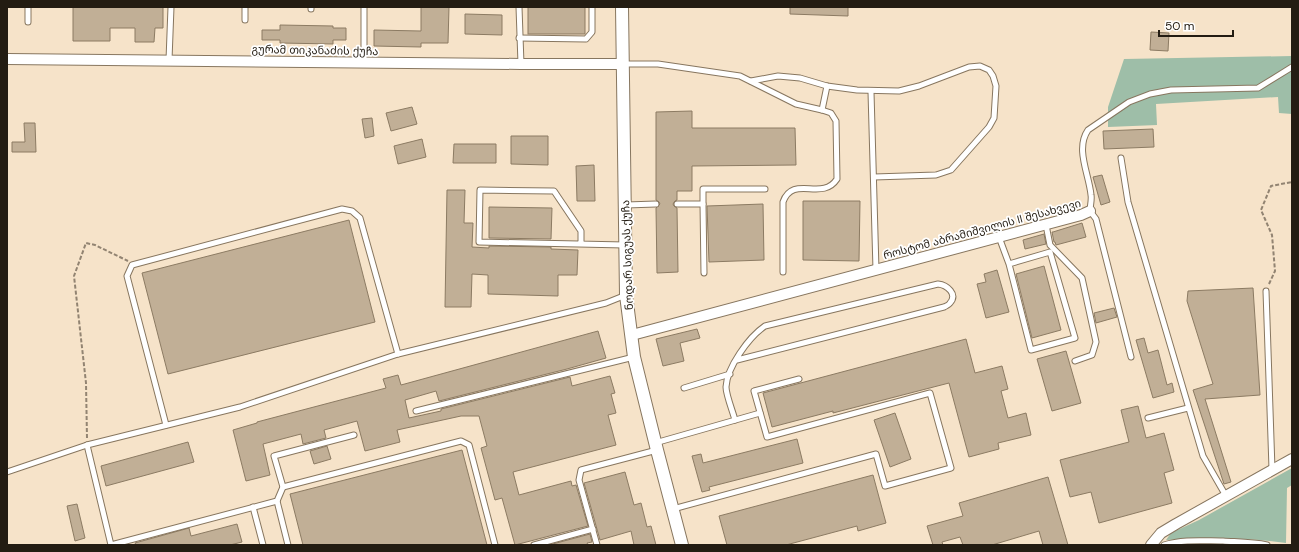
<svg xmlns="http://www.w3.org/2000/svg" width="1299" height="552" font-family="'DM Sans','Noto Sans Georgian',sans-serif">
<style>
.green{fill:#9ebea8}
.building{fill:#c1af96;stroke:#8c7b63}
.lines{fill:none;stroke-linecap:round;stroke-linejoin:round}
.service-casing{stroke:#87765f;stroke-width:7}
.minor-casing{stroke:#87765f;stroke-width:12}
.tertiary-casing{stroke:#87765f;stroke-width:14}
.path{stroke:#928472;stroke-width:2;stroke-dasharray:4 2;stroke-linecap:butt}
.service{stroke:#fff;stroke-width:5}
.minor{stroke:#fff;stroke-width:10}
.tertiary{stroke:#fff;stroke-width:12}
.labels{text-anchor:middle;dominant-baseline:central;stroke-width:3.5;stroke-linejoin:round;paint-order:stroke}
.street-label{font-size:11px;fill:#231c12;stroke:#fff}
</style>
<rect width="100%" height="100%" fill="#f6e3c9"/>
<g class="green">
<polygon points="1292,56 1292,114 1279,113 1278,97 1156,104 1157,125 1108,127 1108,107 1124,59"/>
<path d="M1292,468V485L1287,488L1286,543C1246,537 1206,539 1166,540L1171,533L1199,520Z"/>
</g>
<g class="building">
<polygon points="73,7 163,7 163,28 155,28 154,42 135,42 135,28 110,28 110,41 73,41"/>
<polygon points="421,7 449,7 448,43 421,43 421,47 374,46 374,30 421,31"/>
<rect x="528" y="7" width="57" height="27"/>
<polygon points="790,7 848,7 848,16 790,14"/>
<polygon points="465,14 502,15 502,35 465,34"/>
<polygon points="280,25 333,26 333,28 346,28 346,40 333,40 333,44 280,43 280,40 262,40 262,30 280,30"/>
<polygon points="1151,32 1169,33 1168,51 1150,50"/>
<polygon points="412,107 417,124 391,131 386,113"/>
<polygon points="692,111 692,128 795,128 796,165 692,166 692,191 677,191 677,200 675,201 673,204 674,206 677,208 678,272 657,273 656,208 660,204 659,202 656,200 656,112"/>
<polygon points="372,118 374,136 365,138 362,119"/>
<polygon points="24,123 35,123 36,152 12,152 12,142 25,142"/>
<polygon points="1153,129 1154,147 1104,149 1103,131"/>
<polygon points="511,136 548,136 548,165 511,164"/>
<polygon points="422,139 426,157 398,164 394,146"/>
<polygon points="454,144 496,144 496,163 453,163"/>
<polygon points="594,165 595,201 577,201 576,166"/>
<polygon points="1102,175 1110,202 1101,205 1093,177"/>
<polygon points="447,190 465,190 464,223 473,223 472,247 489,248 489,246 551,247 551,249 578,250 577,275 558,275 558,296 488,294 488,275 472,274 471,307 445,307"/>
<polygon points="803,201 860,201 859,261 803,260"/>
<polygon points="763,204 764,260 709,262 707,206"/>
<polygon points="489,207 552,208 551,239 489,238"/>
<polygon points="349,220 375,322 168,374 142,273"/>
<polygon points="1082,223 1086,237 1056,245 1055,242 1054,242 1052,232 1053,232"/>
<polygon points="1044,234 1046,244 1025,249 1023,240"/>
<polygon points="1044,266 1061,330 1032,338 1016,274"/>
<polygon points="997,270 1009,312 986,318 977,284 986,282 984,274"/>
<polygon points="1253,288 1260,395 1205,399 1231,482 1224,484 1193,390 1213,384 1187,301 1188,291"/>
<polygon points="1114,308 1117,317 1096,323 1094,313"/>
<polygon points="697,329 700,338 680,343 684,361 663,366 656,339"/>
<polygon points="598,331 606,358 567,369 439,401 436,391 405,400 409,418 441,411 441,409 570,377 572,386 610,376 615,393 611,394 616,413 608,415 616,445 513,472 519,495 571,481 572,486 576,485 588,526 515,545 502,498 495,500 481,448 487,446 479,416 461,416 397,430 400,442 365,451 357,421 324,430 326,438 303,444 301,434 263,444 270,475 246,481 233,430 257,423 257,422 386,388 383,379 398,375 401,385"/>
<polygon points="1144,338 1148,353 1158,350 1167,385 1172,383 1174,392 1153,398 1136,340"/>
<polygon points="966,339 975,373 1002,366 1008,389 1001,391 1008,418 1026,413 1031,435 998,443 999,449 969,457 949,383 833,413 833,411 772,427 763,393"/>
<polygon points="1066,351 1081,403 1052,411 1037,359"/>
<polygon points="1138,406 1146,438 1164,433 1174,470 1164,473 1172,503 1099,523 1091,492 1070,497 1060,460 1129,442 1121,410"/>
<polygon points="895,413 911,459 890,467 874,420"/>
<polygon points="797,439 803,463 709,487 710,490 702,492 692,456 701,454 703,463"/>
<polygon points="188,442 194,462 106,486 101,466"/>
<polygon points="327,446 331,459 314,464 310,451"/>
<polygon points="462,450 487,545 303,545 290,494"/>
<polygon points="625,472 634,505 641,503 647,527 651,526 656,545 634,545 631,531 600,540 584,483"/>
<polygon points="873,475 886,523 858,531 857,526 786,545 727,545 719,516"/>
<polygon points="1048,477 1068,545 1043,545 1039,531 992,545 963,545 960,537 942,542 943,545 933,545 927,526 963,516 959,503"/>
<polygon points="77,504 85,538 75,541 67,506"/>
<polygon points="237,524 242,542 230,545 136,545 135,543 189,528 191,536"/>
<polygon points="590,534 592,542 587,543 588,545 549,545"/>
</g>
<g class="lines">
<g class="service-casing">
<g id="service">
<polyline points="28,7 28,22"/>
<polyline points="245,7 245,20"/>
<polyline points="519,7 521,64"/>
<polyline points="311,9 311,7"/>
<polyline points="519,38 586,39 592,32 592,7"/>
<polyline points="169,60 171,7"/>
<polyline points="364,63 364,7"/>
<path d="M623,64H658L740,76L796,104L822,110L831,113L836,121L837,179C822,202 793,174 783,202V272"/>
<polyline points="751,81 778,76 800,78 827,86 857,90 899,91 919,86 969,67 980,66 989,70 993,76 996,86 994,118 989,127 951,170 936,175 874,177"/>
<polyline points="871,92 876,270"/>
<polyline points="822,110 827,86"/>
<polyline points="1121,158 1128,202 1203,456 1226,496"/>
<polyline points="677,204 703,204 703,189 765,189"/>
<polyline points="703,204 704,273"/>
<polyline points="626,205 656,204"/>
<polyline points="1046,225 1050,245 1082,278 1096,342 1092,355 1075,361"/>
<polyline points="999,237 1009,264 1031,350 1075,338 1050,252 1009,264"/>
<polyline points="581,244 581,231 554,191 480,190 479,242 625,245"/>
<polyline points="1266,291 1272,469"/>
<path d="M1131,357L1096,219L1090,211C1090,206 1092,200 1091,195C1089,174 1075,149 1088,130L1129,102L1150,94L1171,90L1258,88L1292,67"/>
<polyline points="684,388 730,374"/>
<polyline points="416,411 634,357"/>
<polyline points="1148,418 1188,408"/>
<path d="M735,420C733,412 726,395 726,387C727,367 749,337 765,326L938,284C947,285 958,294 950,303C949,305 946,306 944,307L737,360"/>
<polyline points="166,425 127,276 132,265 342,209 352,211 360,218 398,354"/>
<polyline points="655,443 760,413"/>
<polyline points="87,445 111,545 277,501 283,487 274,456 354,435"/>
<polyline points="7,472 87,445 240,407 398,354 606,303 626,295"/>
<polyline points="283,487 461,441 469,445 495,545"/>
<polyline points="277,501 288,545"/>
<polyline points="253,507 263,545"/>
<polyline points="673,509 876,454 885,486 951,468 930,393 767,437 754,391 799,379"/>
<polyline points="534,545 593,529"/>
<polyline points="597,545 579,480 581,470 657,450"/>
<path d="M1164,545C1183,539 1203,541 1223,541C1238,542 1253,542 1267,545"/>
</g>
</g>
<g class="minor-casing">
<g id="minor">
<polyline points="7,59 521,64 623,64"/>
<polyline points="632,335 1081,215 1090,211"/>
<polyline points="1151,545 1161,533 1176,524 1292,459"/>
</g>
</g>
<g class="tertiary-casing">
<polyline id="tertiary" points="622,7 626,295 634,357 657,450 682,545"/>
</g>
<g class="path">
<polyline points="1269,284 1275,271 1272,235 1261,210 1271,186 1292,182"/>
<polyline points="87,438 86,383 74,276 86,243 95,245 128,261"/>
</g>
<use href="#service" class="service"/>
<use href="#minor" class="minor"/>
<use href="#tertiary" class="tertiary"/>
</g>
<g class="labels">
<g class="street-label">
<text transform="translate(315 50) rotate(1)">გურამ თიკანაძის ქუჩა</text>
<text transform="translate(982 229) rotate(-15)">როსტომ აბრამიშვილის II შესახვევი</text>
<text transform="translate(627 255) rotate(-92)">ნოდარ სიგუას ქუჩა</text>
</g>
</g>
<rect width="1299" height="552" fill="none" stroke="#231c12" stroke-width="16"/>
<path d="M1159 30v6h74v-6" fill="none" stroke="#231c12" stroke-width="2"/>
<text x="1165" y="30" font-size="12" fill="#231c12" stroke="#ffffff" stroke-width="3" paint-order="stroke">50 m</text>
</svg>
